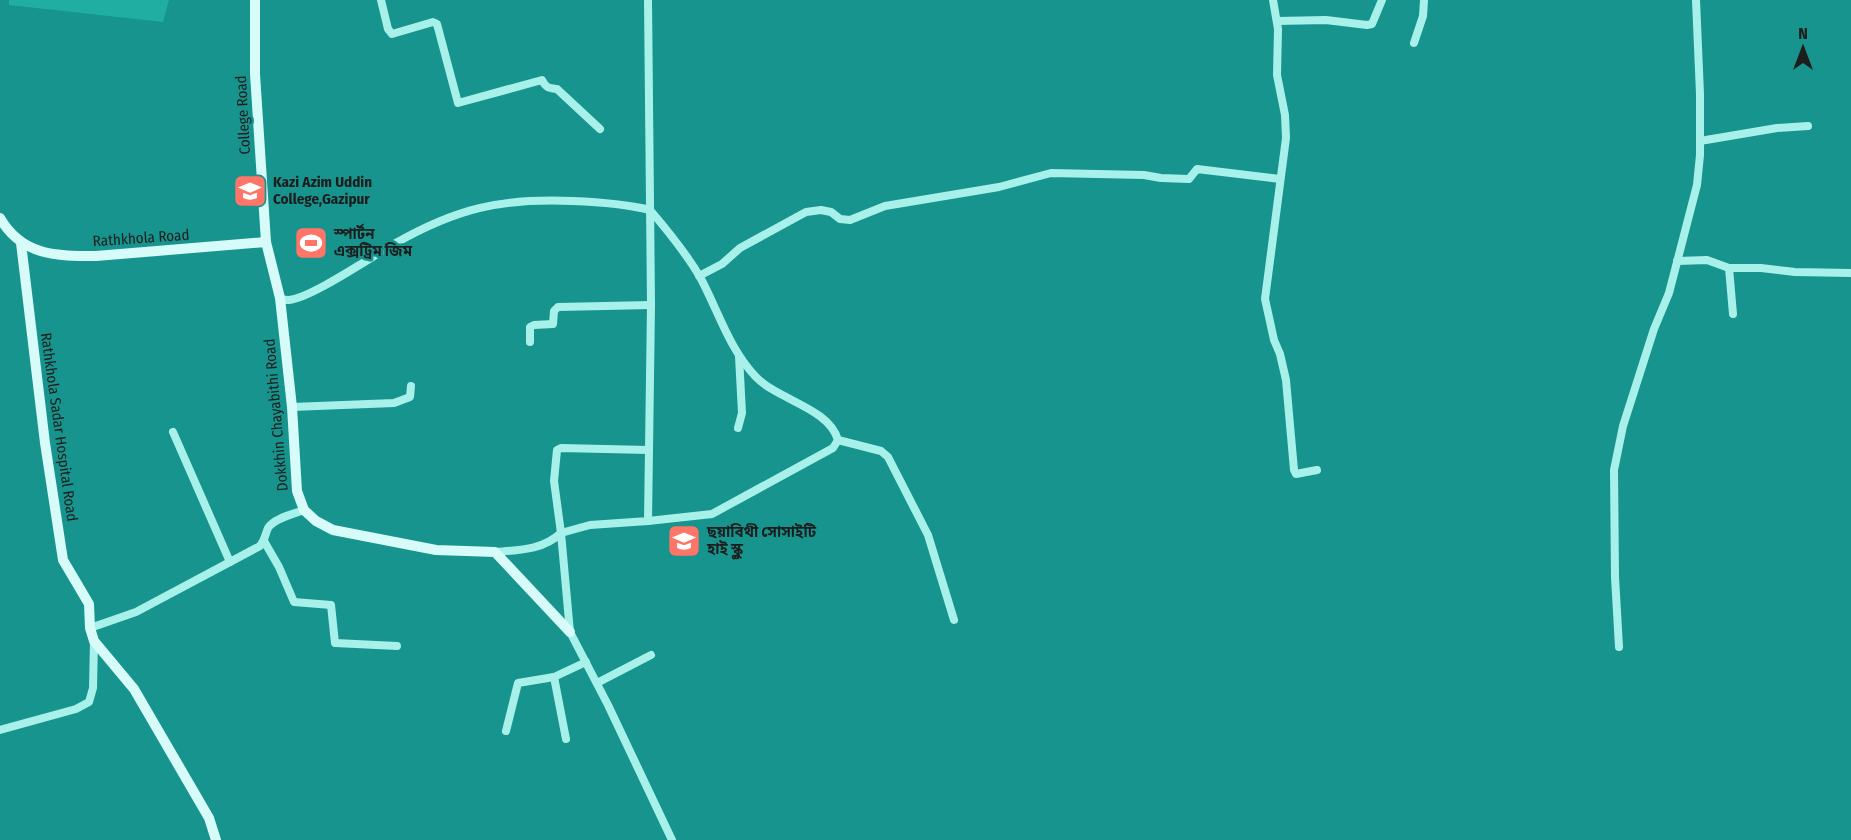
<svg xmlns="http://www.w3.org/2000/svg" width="1851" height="840" font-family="'Fira Sans Condensed','Noto Sans Bengali',sans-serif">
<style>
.green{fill:#20aea3}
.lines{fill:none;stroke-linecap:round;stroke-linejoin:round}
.street{stroke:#a8f1eb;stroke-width:8}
.secondary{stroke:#d6fbf9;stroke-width:10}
.labels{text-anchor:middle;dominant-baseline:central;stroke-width:5;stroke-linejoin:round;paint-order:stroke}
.street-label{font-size:15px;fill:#1d1d1d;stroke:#17948d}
.poi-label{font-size:15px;font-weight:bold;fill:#1d1d1d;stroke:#17948d;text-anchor:start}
</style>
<rect width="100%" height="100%" fill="#17948d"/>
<polygon class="green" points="9,0 169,0 163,22 9,5"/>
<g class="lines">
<g class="street">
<path d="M381,0L388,29L392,34L433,22L437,24L458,103L542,80C546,88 549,88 557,89L600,129"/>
<polyline points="648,0 651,305 648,521 590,525 561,533 570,632 608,705 672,840"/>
<polyline points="1273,0 1278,29 1277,75 1285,115 1286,138 1265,299 1274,340 1280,354 1286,380 1294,470 1296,474 1317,470"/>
<polyline points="1277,21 1326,20 1367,25 1372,24 1382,0"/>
<polyline points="1414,43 1423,16 1424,0"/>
<polyline points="1700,141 1777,128 1808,126"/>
<polyline points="1677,261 1707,260 1729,268 1761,268 1795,272 1851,273"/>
<polyline points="1729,268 1733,314"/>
<polyline points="699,276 722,264 740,248 806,212 821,210 831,212 840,219 850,220 885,206 999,187 1051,173 1144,175 1161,178 1189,179 1197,169 1280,179"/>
<path d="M280,298C284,300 284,300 289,300C311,298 371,257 394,244C457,208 501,198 573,201C599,202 625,204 650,210C668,231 686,253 700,277C718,310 729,349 756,377C778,400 829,408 838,440L833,448L712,514L648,521"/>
<polyline points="530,342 530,327 534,325 553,324 554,311 558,307 651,305"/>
<polyline points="292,407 394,403 410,397 411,386"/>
<polyline points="738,428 742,413 739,356"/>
<polyline points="173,432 230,562"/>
<polyline points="838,440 881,451 888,457 928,535 954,620"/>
<polyline points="264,541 279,567 294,602 331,605 335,643 397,646"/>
<path d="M495,552C519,550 543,550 561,533L554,481L557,450L561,448L649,450"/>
<path d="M90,628L136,612L260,546C265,540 265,535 268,528C274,518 294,514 304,510"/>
<polyline points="1619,647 1615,577 1614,470 1623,426 1654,329 1669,293 1697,185 1700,155 1700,94 1696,0"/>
<polyline points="554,677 566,739"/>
<polyline points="597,683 651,655"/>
<polyline points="0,730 76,709 89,702 93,688 94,641"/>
<polyline points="506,731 518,683 554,677 586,662"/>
</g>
<g class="secondary">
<polyline points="255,0 255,74 266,242 280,298 292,407 297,491 304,510 316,521 333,530 436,550 495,552 570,632"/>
<path d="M0,218C22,256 56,256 96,256L266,242"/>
<polyline points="21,243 45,443 63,560 89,604 90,628 94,641 134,689 209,818 216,840"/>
</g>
</g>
<defs>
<g id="university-square" transform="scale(1.725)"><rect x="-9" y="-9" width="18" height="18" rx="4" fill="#ff7567" stroke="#17948d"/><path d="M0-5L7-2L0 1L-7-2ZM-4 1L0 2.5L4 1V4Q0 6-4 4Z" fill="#fff"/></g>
<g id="stadium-square" transform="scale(1.725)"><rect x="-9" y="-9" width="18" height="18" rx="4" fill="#ff7567" stroke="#17948d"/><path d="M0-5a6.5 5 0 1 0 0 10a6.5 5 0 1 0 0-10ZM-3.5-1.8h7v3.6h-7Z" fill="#fff"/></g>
<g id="school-square" transform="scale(1.725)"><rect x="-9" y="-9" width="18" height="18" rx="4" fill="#ff7567" stroke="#17948d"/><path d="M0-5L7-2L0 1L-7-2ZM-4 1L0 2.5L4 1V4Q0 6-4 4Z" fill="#fff"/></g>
</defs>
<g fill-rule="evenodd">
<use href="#university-square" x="250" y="191"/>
<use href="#stadium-square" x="311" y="243"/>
<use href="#school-square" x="684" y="541"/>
</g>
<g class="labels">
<g class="street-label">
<text transform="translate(243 115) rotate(-93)">College Road</text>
<text transform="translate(141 238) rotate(-4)">Rathkhola Road</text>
<text transform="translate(276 415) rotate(-95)">Dokkhin Chayabithi Road</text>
<text transform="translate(59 427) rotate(82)">Rathkhola Sadar Hospital Road</text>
</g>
<g class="poi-label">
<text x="273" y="182">Kazi Azim Uddin<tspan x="273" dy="17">College,Gazipur</tspan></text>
<text x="334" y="234">স্পার্টন<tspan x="334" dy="17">এক্সট্রিম জিম</tspan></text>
<text x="707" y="532">ছয়াবিথী সোসাইটি<tspan x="707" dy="17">হাই স্কুল</tspan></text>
</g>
</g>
<g transform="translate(1803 48)" stroke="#17948d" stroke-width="4.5" paint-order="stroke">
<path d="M0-4.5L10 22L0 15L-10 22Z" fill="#1d1d1d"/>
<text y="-9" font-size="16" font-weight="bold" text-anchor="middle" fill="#1d1d1d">N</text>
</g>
</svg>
